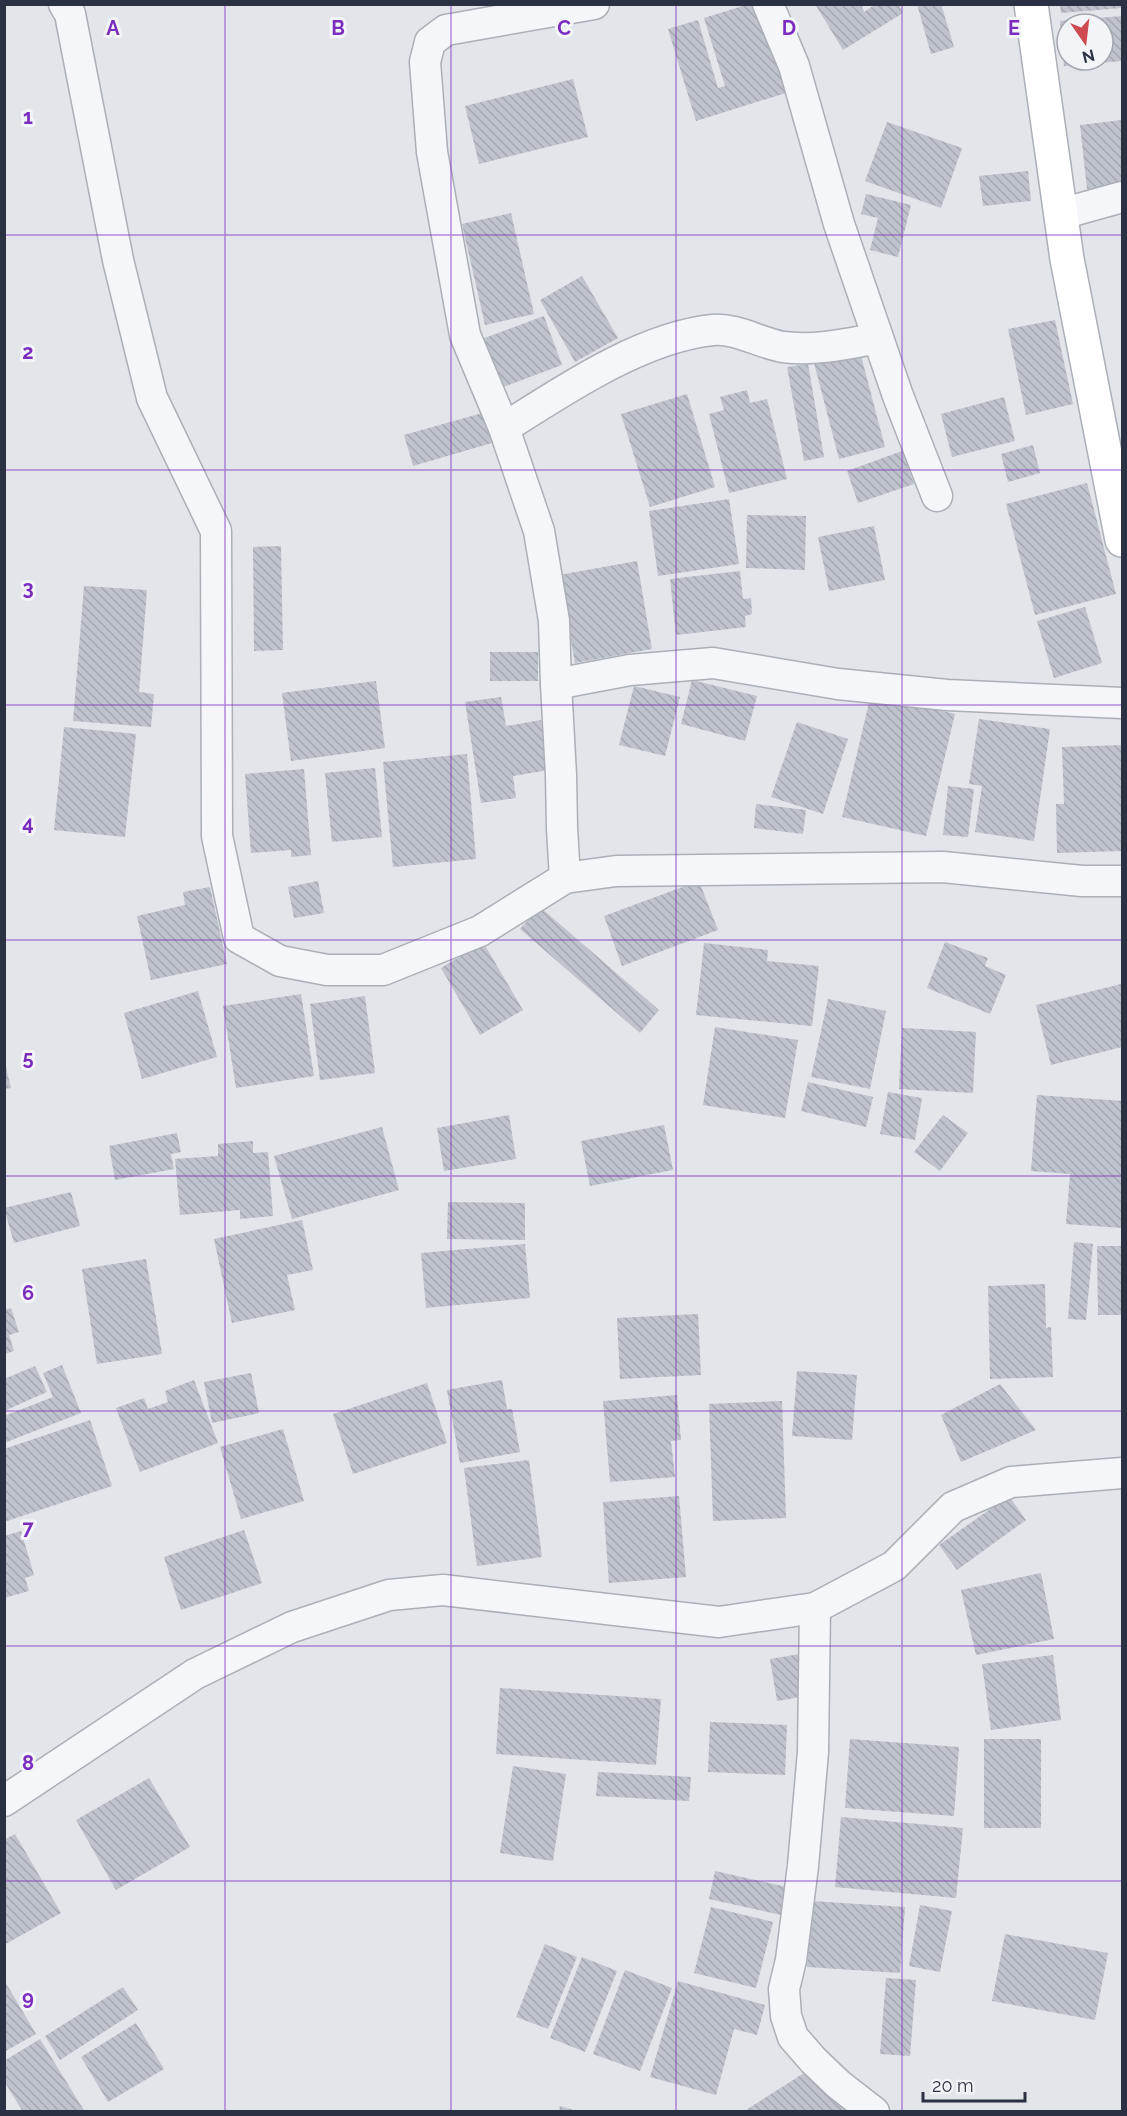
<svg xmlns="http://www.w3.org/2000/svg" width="1127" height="2116" font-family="Raleway,sans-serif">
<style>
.building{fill:url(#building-back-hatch);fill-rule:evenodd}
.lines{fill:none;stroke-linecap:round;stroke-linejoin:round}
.street-casing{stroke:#abafb8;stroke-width:33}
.secondary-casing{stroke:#abafb8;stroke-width:36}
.street{stroke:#f5f6f9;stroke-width:30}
.secondary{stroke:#fff;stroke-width:33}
.grid{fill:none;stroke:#7b2cbf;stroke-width:1.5;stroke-opacity:0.55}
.grid-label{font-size:20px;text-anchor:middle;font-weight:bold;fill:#7b2cbf;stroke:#f2f4f8;stroke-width:6;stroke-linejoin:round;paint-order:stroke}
</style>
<defs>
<pattern id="building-back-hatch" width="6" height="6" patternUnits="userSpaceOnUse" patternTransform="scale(1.5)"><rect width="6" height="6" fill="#bfc3cd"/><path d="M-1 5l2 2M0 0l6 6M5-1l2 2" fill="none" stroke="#a4a8b1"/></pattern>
</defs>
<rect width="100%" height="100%" fill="#e2e5ea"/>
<g class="building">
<polygon points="749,4 758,4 786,93 696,121 668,29 698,20 718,88 725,86 704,18"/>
<polygon points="815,4 861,4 864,12 876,4 898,4 903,13 843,50"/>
<polygon points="917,4 941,4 954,47 931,54"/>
<polygon points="1060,4 1122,4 1122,8 1061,13"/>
<path d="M1122,16V61L1064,66L1060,21ZM1067,24H1103V60H1067Z"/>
<polygon points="573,79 588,137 479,164 465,106"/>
<polygon points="1122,120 1122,185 1087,189 1080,125"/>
<polygon points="887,122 962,148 941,208 865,181"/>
<polygon points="1028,171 1031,201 983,206 979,176"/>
<polygon points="866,194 911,205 898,257 870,250 878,218 861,214"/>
<polygon points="511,213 534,314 485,325 462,224"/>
<polygon points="582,276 618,338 575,362 540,300"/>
<polygon points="544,316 562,365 498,389 479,340"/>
<polygon points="1055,320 1073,404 1026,415 1008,329"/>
<polygon points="859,348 885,447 839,459 813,359"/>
<polygon points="808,364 824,457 804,461 787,367"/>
<polygon points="747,390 750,403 767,399 787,479 729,493 709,414 724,410 720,397"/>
<polygon points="687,394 715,487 650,507 621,414"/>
<polygon points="1004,397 1015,441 952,457 941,414"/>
<polygon points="493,410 502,440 413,466 404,435"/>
<polygon points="1033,445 1040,473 1008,482 1001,454"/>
<polygon points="902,451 914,484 858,503 847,471"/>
<polygon points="1087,483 1116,594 1035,615 1006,504"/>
<polygon points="729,499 739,564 658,576 649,511"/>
<polygon points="747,515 806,516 805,570 746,568"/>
<polygon points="874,526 885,580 829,591 818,537"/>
<polygon points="281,546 283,650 254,651 253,547"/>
<polygon points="637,561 652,649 575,663 559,575"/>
<polygon points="740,571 743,599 751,598 752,614 745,616 746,627 676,635 670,579"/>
<polygon points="84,586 147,590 139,692 154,694 151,727 73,721"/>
<polygon points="1085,607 1102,663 1054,678 1037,621"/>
<rect x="490" y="652" width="48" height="29"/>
<polygon points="692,680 757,696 745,741 681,724"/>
<polygon points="376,681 385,748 291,761 282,693"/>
<polygon points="634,686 680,697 665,756 619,745"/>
<polygon points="871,694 955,714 926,836 842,817"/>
<polygon points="501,697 506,726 541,720 549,770 513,776 516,798 481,803 465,702"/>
<polygon points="979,719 1050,729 1034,841 975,832 982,786 969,784"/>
<polygon points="797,722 848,739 823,814 771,797"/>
<polygon points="64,727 136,734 125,837 54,830"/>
<polygon points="1122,745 1122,851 1057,853 1056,804 1064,804 1062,747"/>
<polygon points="467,754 476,859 393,867 383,762"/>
<polygon points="375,768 382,837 332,842 325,773"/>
<polygon points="304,769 311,855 291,857 291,850 251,853 245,774"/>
<polygon points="948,786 974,789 968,837 943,835"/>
<polygon points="756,804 806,810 803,834 754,828"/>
<polygon points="318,881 324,913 294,918 288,887"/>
<polygon points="699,881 718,930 622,966 604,916"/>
<polygon points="210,887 227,964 151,980 137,916 185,905 183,892"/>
<polygon points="540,907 659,1010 640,1033 520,929"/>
<polygon points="483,942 523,1010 480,1035 441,968"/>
<polygon points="945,942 988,958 985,966 1006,975 990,1014 927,988"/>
<polygon points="704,943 768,950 767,961 819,966 812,1026 696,1015"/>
<polygon points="1121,984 1122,991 1122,1047 1051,1065 1036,1005"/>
<polygon points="198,991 217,1057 142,1079 124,1013"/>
<polygon points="301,994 314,1076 236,1088 223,1006"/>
<polygon points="365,996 375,1073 320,1080 310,1004"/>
<polygon points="828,999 886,1011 870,1089 811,1077"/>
<polygon points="715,1027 798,1040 785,1118 703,1105"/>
<polygon points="902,1028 976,1032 973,1093 899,1089"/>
<polygon points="4,1059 11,1088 4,1089"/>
<polygon points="808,1082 873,1097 866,1127 801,1111"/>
<polygon points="888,1092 922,1098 915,1140 880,1134"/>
<polygon points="1037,1095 1122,1101 1122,1228 1066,1224 1070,1174 1031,1171"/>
<polygon points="509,1115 516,1159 444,1171 437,1128"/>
<polygon points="943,1115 968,1133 940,1171 914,1152"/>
<polygon points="664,1125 673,1170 590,1186 581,1141"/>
<polygon points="382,1127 399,1190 292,1219 274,1156"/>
<polygon points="177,1133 181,1152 171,1154 174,1169 115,1180 109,1146"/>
<polygon points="253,1141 253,1153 268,1152 273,1216 240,1219 240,1210 180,1215 175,1159 218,1156 218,1144"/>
<polygon points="71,1192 80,1226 14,1243 4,1208"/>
<polygon points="448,1202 525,1203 525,1240 447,1239"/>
<polygon points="302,1220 313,1270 287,1275 295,1310 232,1323 214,1239"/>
<polygon points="1074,1242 1093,1244 1086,1320 1068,1319"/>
<polygon points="525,1244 530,1298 426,1308 421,1253"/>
<polygon points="1097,1246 1122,1246 1122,1315 1098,1315"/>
<polygon points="146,1259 162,1354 97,1364 82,1269"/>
<polygon points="1045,1284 1046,1328 1051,1327 1053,1377 990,1379 988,1286"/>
<polygon points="11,1308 19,1332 9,1335 14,1351 4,1354 4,1310"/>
<polygon points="698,1314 701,1375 620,1379 617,1318"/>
<polygon points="62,1365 81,1413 4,1443 4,1416 53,1397 43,1373"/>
<polygon points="35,1366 47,1392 4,1411 4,1379"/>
<polygon points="797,1371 857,1375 852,1440 792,1436"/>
<polygon points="251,1373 259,1413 212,1423 204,1382"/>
<polygon points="194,1380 218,1443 140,1472 116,1408 144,1398 148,1409 168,1402 165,1391"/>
<polygon points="502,1380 507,1409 512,1409 520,1452 460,1463 447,1390"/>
<polygon points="427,1383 447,1443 353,1474 333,1414"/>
<polygon points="1000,1384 1036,1430 961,1462 941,1415"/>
<polygon points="677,1395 681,1440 671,1441 675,1477 610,1482 603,1401"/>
<polygon points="782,1401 786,1518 713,1521 709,1404"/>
<polygon points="90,1420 112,1486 4,1522 4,1449"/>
<polygon points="283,1429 304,1501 241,1519 220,1447"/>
<polygon points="529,1460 542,1557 477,1566 464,1468"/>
<polygon points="679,1496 686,1577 609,1583 603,1502"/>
<polygon points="1009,1496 1026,1520 957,1570 939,1545"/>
<polygon points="244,1530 262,1583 181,1610 164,1557"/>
<polygon points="21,1531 34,1575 25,1578 29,1591 4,1598 4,1536"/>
<polygon points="1041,1573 1054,1639 976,1655 961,1590"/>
<polygon points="800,1654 807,1696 777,1701 770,1659"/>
<polygon points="1053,1655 1061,1720 991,1730 982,1664"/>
<polygon points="500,1688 661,1699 656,1765 496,1754"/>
<polygon points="710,1722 787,1725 785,1775 708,1772"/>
<polygon points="850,1739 959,1747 954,1816 845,1808"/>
<rect x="984" y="1739" width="57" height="89"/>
<polygon points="513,1766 566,1774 553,1861 500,1853"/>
<polygon points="598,1772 691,1777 689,1801 596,1796"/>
<polygon points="149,1778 190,1847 116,1890 76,1820"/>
<polygon points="841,1817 963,1828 956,1898 835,1887"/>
<polygon points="15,1834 61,1913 4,1945 4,1840"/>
<polygon points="715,1871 787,1887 781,1915 709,1899"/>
<polygon points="812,1901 905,1907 900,1973 807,1967"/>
<polygon points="920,1905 952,1911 940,1972 909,1966"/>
<polygon points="711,1907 773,1922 756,1988 694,1973"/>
<polygon points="1005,1934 1108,1953 1095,2020 992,2001"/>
<polygon points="545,1944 577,1957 548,2029 516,2017"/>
<polygon points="582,1957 617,1971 585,2052 550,2038"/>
<polygon points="625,1970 672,1988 640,2071 593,2054"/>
<polygon points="886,1978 916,1980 910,2056 880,2054"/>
<polygon points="4,1980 36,2034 4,2052"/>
<polygon points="678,1981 765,2005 757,2035 734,2029 716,2095 650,2077"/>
<polygon points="123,1987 138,2010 60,2060 45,2036"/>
<polygon points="136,2023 164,2069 108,2102 81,2057"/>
<polygon points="40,2039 85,2112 23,2112 4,2081 4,2061"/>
<polygon points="826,2059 854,2112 743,2112"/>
<polygon points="560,2106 577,2111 576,2112 559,2112"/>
</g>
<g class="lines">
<g class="street-casing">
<g id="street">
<polyline points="64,4 70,14 118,260 152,398 216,531 217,836 239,938 280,961 327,970 383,970 480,931 565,878 616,871 943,867 1082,881 1122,881"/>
<polyline points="594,4 446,30 430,42 425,62 432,152 465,335 504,428 539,531 554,621 556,684 630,670 713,663 838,684 947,695 1122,703"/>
<polyline points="768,4 794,66 839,224 898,396 937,496"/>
<polyline points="1061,214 1122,197"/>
<path d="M504,428C564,390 642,337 713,330C737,328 760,343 783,347C816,351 846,344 878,338"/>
<polyline points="556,684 561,775 562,828 565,878"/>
<polyline points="815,1608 813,1752 803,1866 791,1960 784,1989 786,2016 793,2037 813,2060 838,2084 874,2112"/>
<polyline points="4,1801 195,1674 292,1627 389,1595 443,1590 719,1622 815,1608 894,1566 953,1507 1011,1482 1122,1473"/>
</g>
</g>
<g class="secondary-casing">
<polyline id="secondary" points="1031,4 1067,259 1122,540"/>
</g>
<use href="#street" class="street"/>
<use href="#secondary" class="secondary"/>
</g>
<path class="grid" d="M225,4V2112M451,4V2112M676,4V2112M902,4V2112M4,235H1122M4,470H1122M4,705H1122M4,940H1122M4,1176H1122M4,1411H1122M4,1646H1122M4,1881H1122"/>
<g class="grid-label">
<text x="113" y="35">A</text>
<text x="338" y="35">B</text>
<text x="564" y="35">C</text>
<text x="789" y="35">D</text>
<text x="1014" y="35">E</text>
<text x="28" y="124">1</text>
<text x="28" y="359">2</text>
<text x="28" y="595">3</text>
<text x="28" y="830">4</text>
<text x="28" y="1065">5</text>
<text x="28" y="1300">6</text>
<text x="28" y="1535">7</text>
<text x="28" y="1770">8</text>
<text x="28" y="2005">9</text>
</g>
<rect width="1127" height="2116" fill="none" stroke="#2a3142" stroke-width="12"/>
<g transform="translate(1085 42) rotate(166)"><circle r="28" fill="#f2f4f8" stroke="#a2a6af" stroke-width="1.5"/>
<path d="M0-4.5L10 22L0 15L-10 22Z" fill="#cc4a50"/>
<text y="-9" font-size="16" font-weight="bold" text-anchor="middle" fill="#2a3142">N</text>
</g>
<path d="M923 2092v9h102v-9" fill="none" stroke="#2a3142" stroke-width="3"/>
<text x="932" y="2092" font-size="18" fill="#2a3142" stroke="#f2f4f8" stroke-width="4.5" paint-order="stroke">20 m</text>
</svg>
